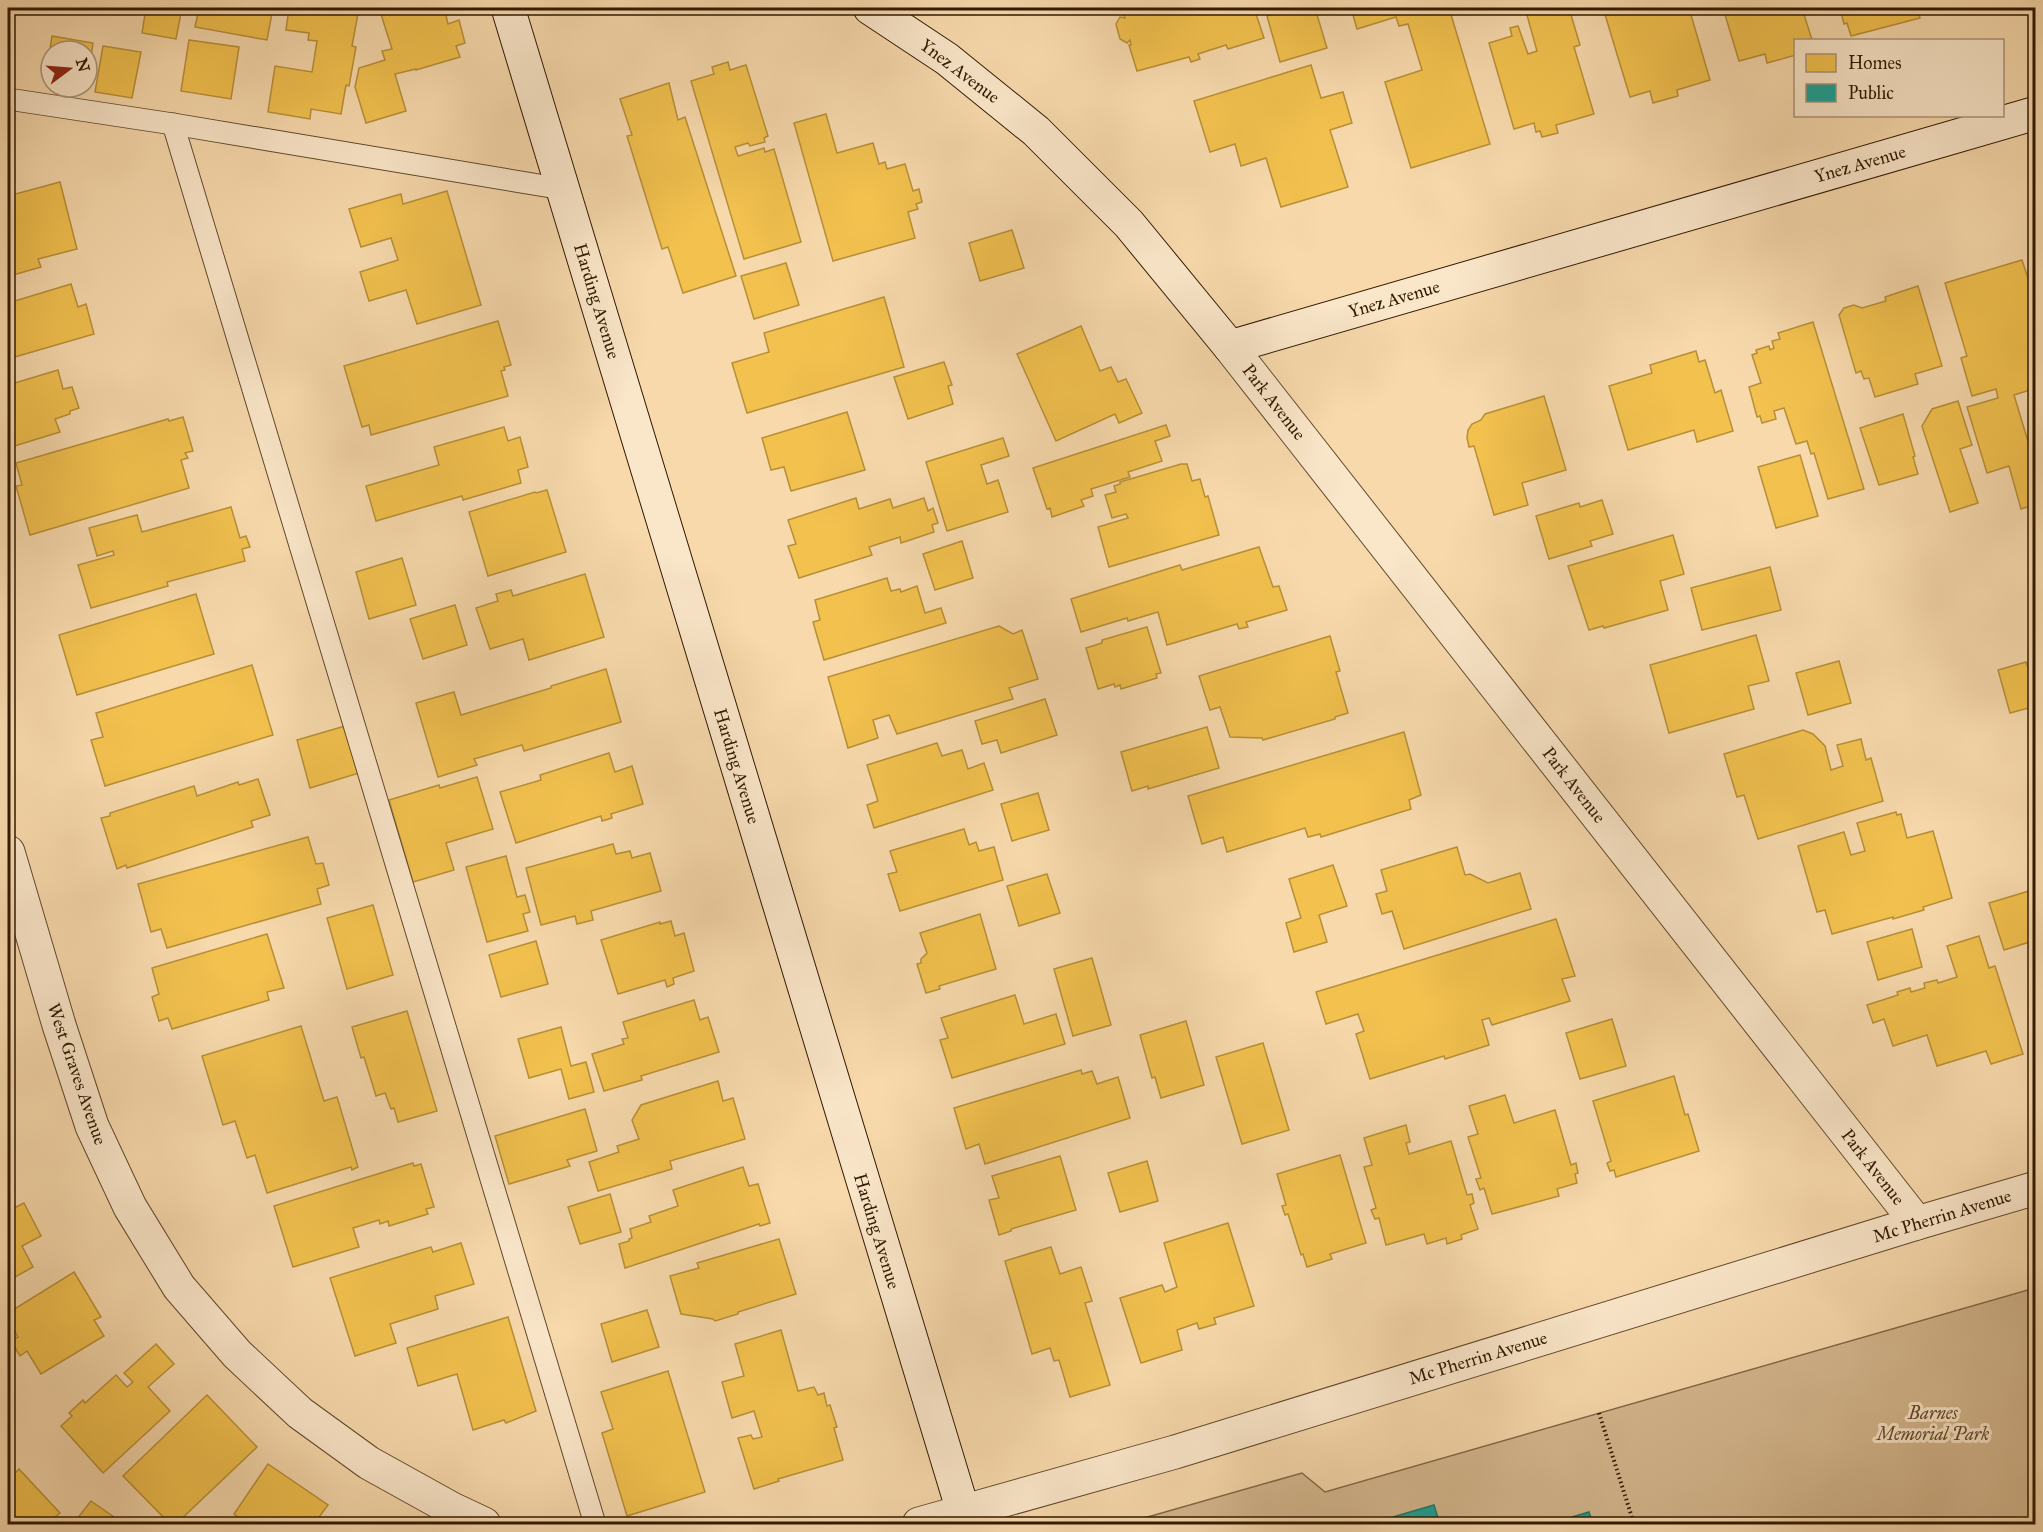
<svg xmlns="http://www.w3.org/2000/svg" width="2043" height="1532" font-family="'IM FELL Great Primer',serif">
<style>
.green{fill:#d5b88f;stroke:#836848;stroke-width:1.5}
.homes{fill:#f2c14e;stroke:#b88f37;stroke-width:1.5}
.public{fill:#17a398;stroke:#1f7a6a;stroke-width:1.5}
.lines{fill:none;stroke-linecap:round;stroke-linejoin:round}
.lane-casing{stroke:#62492b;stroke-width:23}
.street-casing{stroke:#62492b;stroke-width:35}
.secondary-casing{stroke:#311900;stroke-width:35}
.path{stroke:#311900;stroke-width:4;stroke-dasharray:1.5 3;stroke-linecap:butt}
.lane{stroke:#fae6c9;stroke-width:21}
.street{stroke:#fae6c9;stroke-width:33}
.secondary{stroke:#fae6c9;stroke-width:33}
.labels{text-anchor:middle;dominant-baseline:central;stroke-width:6;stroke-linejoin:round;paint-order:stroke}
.street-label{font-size:18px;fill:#311900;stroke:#fae6c9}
.park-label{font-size:18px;font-style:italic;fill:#62492b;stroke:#fae6c9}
</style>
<rect width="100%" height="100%" fill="#f7d9ac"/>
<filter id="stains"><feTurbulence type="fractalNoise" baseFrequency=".00333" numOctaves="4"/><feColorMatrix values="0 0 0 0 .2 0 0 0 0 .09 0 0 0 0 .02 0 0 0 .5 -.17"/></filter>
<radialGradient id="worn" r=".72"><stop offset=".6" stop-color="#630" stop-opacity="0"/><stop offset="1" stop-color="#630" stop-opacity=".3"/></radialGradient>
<polygon class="green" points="2035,1288 2035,1524 1123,1524 1302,1473 1325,1492"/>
<g class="homes">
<polygon points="8,8 12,8 9,29 8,29"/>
<polygon points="146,8 182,8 176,39 142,33"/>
<polygon points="199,8 273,8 267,40 195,27"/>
<polygon points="289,8 359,8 352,46 356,47 349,86 346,85 341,114 311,109 310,119 268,112 275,66 312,72 317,41 308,40 309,33 286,30"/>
<polygon points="379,8 438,8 440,13 445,11 448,24 459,20 465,43 456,46 460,57 416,70 416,69 395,74 406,111 366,123 355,87 359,68 385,60 382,51 392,49"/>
<polygon points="1130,8 1268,8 1255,11 1264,38 1228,49 1226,45 1198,54 1200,59 1191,62 1189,57 1137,71 1129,45 1131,45 1130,40 1127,43 1120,39 1116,24 1120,17 1125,18 1122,10"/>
<polygon points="1291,8 1315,8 1327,48 1280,62 1267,16"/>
<polygon points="1351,8 1449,8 1490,144 1411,168 1385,82 1422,70 1408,24 1399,26 1396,17 1357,29"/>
<polygon points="1525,8 1569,8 1580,45 1574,47 1594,114 1556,125 1558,133 1542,137 1540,131 1536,132 1534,123 1514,129 1489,43 1512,36 1510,28 1518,26 1528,54 1537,51"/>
<polygon points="1603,8 1689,8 1710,80 1677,90 1678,96 1653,103 1650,91 1630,97"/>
<polygon points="1723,8 1802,8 1812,40 1796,40 1796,55 1767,63 1765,54 1739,61"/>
<polygon points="1840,8 1917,8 1920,18 1851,36 1847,23 1844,24"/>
<polygon points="52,36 93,43 87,83 87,51 51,51 51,83 45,82"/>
<polygon points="189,40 239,47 231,99 181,91"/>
<polygon points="103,46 141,52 132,98 95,92"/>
<polygon points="728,62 730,70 746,65 768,136 764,138 765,142 750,146 748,143 735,147 738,156 764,148 765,152 774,149 801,242 744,259 691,81 714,74 712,67"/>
<polygon points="1311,65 1321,98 1343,92 1352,123 1330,130 1348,187 1281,207 1266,158 1241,166 1235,144 1210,152 1194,101"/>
<polygon points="669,83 678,120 685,117 736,276 683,293 668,247 662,249 627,136 632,135 620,99"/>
<polygon points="826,114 837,153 873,143 879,164 885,162 887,169 905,164 913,191 919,189 922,202 916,204 918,209 908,212 915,238 833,261 794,123"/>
<polygon points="60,182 77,249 38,259 41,267 13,275 11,268 8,269 8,196"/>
<polygon points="447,191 481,305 417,324 406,290 369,301 360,272 398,260 391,238 361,247 349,209 401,194 403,204"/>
<polygon points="1012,230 1024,268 980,281 969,243"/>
<polygon points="2022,260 2036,303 2036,392 2031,393 2030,390 2014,395 2033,458 2036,457 2036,504 2021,509 2009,466 1987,473 1967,407 1998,398 1996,389 1972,396 1961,358 1967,356 1945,283"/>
<polygon points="786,263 799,305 754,319 741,276"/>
<polygon points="71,284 78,307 86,304 94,334 8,359 8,303"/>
<polygon points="1918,286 1942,366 1915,374 1918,384 1875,397 1869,378 1864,379 1861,371 1856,373 1839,315 1844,308 1854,305 1862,308 1886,301 1885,297"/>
<polygon points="884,297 904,367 747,413 732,363 769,352 764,333"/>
<polygon points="498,321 511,365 504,367 505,370 501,371 508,396 371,435 369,425 362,427 344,366"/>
<polygon points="1813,322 1864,489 1828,499 1814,453 1811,454 1807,441 1796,444 1784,408 1774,411 1776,419 1762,423 1760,416 1757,417 1749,387 1761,383 1752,355 1757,353 1756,350 1769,346 1770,350 1774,348 1772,341 1780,339 1778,333"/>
<polygon points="1081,326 1100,371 1111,367 1118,382 1126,379 1142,413 1119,423 1115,414 1056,441 1017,354"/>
<polygon points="1696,351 1699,362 1705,360 1715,393 1721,390 1733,431 1697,442 1694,430 1628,450 1609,386 1652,373 1650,365"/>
<polygon points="944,362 952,385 948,386 953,404 908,419 894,377"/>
<polygon points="58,370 63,389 72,387 79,408 70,411 70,414 55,419 60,432 8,448 8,385"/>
<polygon points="1544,396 1566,470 1522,483 1528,505 1494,515 1474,446 1469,447 1467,438 1468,430 1472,424 1481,420 1485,414"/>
<polygon points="1958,401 1972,445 1960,449 1978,503 1950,512 1922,426 1932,409"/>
<polygon points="847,412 865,470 791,491 784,467 771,470 762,438"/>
<polygon points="1903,414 1915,456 1913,457 1918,474 1879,485 1860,428"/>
<polygon points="183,417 193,451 185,453 188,458 181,460 189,488 30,535 16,486 22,485 16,463 168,419 169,421"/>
<polygon points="1166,425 1170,436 1155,441 1162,461 1128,472 1130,477 1091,489 1093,496 1081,500 1084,506 1052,517 1050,508 1047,509 1033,468"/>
<polygon points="504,427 508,441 520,437 528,467 518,470 521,483 463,500 462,496 376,521 366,486 439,465 434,447"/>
<polygon points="1003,438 1009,456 981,465 987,484 998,480 1008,512 947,531 926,462"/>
<polygon points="1800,455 1818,516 1776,528 1758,467"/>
<polygon points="1181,464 1187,464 1192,481 1200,479 1205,497 1208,496 1219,535 1109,567 1098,527 1128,518 1126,514 1112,518 1105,495 1116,492 1114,486 1120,484 1120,482"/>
<polygon points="547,490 566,552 488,576 469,512 535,492 536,493"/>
<polygon points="856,498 859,509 890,499 893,508 924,498 928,511 933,508 938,523 932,525 934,532 901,543 900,537 869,547 872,555 799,578 788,546 796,544 788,520"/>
<polygon points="1602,500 1613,534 1590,541 1592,546 1549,559 1536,516 1579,503 1580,507"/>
<polygon points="231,507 240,538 246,536 250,547 242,549 245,561 167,582 168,586 91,608 78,565 114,555 113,551 97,556 89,528 137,515 142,532"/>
<polygon points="1673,535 1684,574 1660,581 1668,610 1604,628 1603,626 1589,630 1568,566"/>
<polygon points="962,541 973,578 935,590 923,554"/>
<polygon points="1259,547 1273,587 1279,586 1287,610 1246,622 1248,627 1239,629 1237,624 1167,645 1158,612 1128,621 1127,618 1081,632 1071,599 1180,565 1182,570"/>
<polygon points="402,558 416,605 369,619 356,572"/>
<polygon points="1770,567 1781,610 1702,630 1691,588"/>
<polygon points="585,574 604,637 529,660 523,639 490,649 476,608 498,601 496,594 511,590 513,596"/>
<polygon points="887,578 891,591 900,589 901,592 917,586 925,613 941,608 946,623 824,660 813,622 820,620 815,600"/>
<polygon points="196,594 214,654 77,695 59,635"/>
<polygon points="455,605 467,645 423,659 410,619"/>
<polygon points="999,626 1013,634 1022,630 1038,679 1009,688 1013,699 897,734 889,715 873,720 878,738 848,748 828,677"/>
<polygon points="1147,627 1161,673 1156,674 1157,678 1121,689 1120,685 1115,687 1114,684 1098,689 1086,648 1102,643 1102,640"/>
<polygon points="1756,635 1769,681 1748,686 1754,709 1669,733 1650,665"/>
<polygon points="1330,636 1340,671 1336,672 1348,713 1335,717 1335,719 1263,740 1262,738 1230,737 1220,707 1210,710 1199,676"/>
<polygon points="1839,661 1851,703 1808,715 1796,673"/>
<polygon points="2026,662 2036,692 2036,706 2010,713 1998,670"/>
<polygon points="252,665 273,735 105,786 91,740 103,737 96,713"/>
<polygon points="606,669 621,722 524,751 522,745 474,759 477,765 438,777 416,703 454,692 461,715 551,688 551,686"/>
<polygon points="1045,699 1057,735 1001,753 997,740 982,744 975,721"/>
<polygon points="345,726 359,773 310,788 297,740"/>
<polygon points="1207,727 1219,768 1148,789 1148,786 1132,791 1121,752"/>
<polygon points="1803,730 1813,734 1825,746 1831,770 1843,766 1837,745 1861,739 1866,760 1871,758 1883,801 1758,839 1744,795 1737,797 1724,754"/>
<polygon points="1404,732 1421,795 1409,800 1411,809 1321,837 1320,834 1308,837 1305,828 1227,852 1223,837 1202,844 1188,796"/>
<polygon points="937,743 942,756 962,750 968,769 984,763 993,790 874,828 867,805 878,801 867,765"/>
<polygon points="609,753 615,772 632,766 643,804 611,814 612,818 602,821 601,816 516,843 500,792 541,780 540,775"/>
<polygon points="477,777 493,829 446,843 454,870 413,882 389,800 439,785 440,788"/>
<polygon points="258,779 270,815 251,821 253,827 127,868 126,865 117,869 101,818 110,816 110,813 194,786 197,796 238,782 239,785"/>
<polygon points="1038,793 1049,830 1012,841 1001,804"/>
<polygon points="1896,812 1897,815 1901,814 1907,838 1933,831 1952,898 1923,907 1924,910 1893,919 1893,917 1832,934 1825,910 1817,912 1798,846 1844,832 1851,855 1865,851 1857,823"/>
<polygon points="964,829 969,845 976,842 979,851 994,847 1003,880 900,911 888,874 897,872 890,851"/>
<polygon points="308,837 316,864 323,863 329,885 317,889 321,904 167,948 161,929 151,932 138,884"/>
<polygon points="613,844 616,854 630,851 632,858 650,853 661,891 591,911 593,920 577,924 575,916 541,925 526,868"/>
<polygon points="1457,847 1465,875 1470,874 1488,883 1520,873 1531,909 1404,949 1392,911 1382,914 1376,894 1387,891 1381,870"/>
<polygon points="506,856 517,897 525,895 530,912 523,914 528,931 487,942 466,867"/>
<polygon points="1333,865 1347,906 1319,915 1327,942 1294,952 1286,923 1301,918 1289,879"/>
<polygon points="1047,874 1060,913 1019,926 1007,886"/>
<polygon points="2029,891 2036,911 2036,940 2004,950 1989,903"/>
<polygon points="373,905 393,975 347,989 327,918"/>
<polygon points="980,914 996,969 939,986 940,989 926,993 917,964 921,963 921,959 927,953 920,933"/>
<polygon points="1556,919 1575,976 1562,979 1570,1001 1492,1025 1489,1018 1482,1020 1489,1045 1445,1059 1444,1056 1370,1079 1356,1034 1364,1031 1358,1014 1326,1024 1316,992"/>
<polygon points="671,921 675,936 684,933 694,971 673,978 674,984 667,987 665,980 618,994 601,940 660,922 660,924"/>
<polygon points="1912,929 1922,967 1878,980 1867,942"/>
<polygon points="267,934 284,988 267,992 269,1000 172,1029 168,1018 159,1021 152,997 159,994 152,968"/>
<polygon points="1979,936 1989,968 1995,966 2023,1054 1991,1064 1986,1051 1937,1066 1927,1035 1893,1046 1884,1019 1873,1023 1867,1005 1898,995 1897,992 1910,988 1911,992 1925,988 1924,983 1937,980 1938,983 1957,977 1947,946"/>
<polygon points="536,941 548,984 501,997 489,955"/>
<polygon points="1092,958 1111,1025 1073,1036 1054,969"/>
<polygon points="1015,995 1024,1024 1056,1014 1065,1044 952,1078 940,1040 948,1038 941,1018"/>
<polygon points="694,1000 700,1020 708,1017 719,1052 641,1076 642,1080 604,1091 592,1054 624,1044 622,1039 628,1038 623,1022"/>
<polygon points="407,1011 437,1111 398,1122 394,1108 391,1109 385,1093 376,1096 364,1057 361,1058 352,1027"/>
<polygon points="1612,1019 1626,1066 1580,1079 1566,1033"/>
<polygon points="1186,1021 1204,1085 1161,1098 1155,1077 1152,1078 1140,1035"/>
<polygon points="301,1026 324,1101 337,1097 358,1167 352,1170 351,1167 267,1193 255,1155 247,1158 235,1121 223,1125 202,1056"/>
<polygon points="561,1027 571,1066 586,1062 594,1092 569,1099 561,1069 529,1078 518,1039"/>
<polygon points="1263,1043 1289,1130 1242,1144 1216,1057"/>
<polygon points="1081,1070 1082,1074 1092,1071 1097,1084 1118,1077 1130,1118 985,1164 979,1144 966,1149 954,1108"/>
<polygon points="1674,1076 1685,1115 1688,1114 1699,1151 1616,1177 1614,1170 1610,1171 1607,1163 1611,1161 1593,1101"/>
<polygon points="718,1081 723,1101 733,1098 745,1139 670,1161 672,1169 598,1191 589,1162 619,1152 617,1146 639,1139 632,1120 641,1105"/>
<polygon points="1505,1095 1514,1123 1555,1110 1571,1165 1576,1163 1578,1173 1575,1174 1577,1183 1557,1189 1559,1196 1492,1214 1484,1188 1480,1190 1476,1179 1481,1178 1468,1137 1478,1134 1469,1106"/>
<polygon points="585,1109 597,1151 567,1160 570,1166 509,1184 495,1136"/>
<polygon points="1406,1125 1410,1142 1406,1143 1409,1154 1451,1141 1467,1195 1472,1194 1474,1203 1470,1205 1478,1229 1461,1235 1462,1239 1447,1244 1446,1238 1427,1244 1424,1234 1386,1245 1379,1218 1375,1219 1371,1210 1376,1208 1364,1167 1372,1165 1364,1138"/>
<polygon points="1340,1155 1366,1243 1330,1254 1332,1259 1307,1267 1303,1254 1301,1255 1288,1214 1285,1215 1282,1206 1286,1205 1277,1174"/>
<polygon points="1060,1156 1076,1210 1011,1229 1011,1231 999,1235 989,1200 999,1198 992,1176"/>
<polygon points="1147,1161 1158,1201 1120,1212 1108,1173"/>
<polygon points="413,1163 414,1166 421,1164 434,1207 426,1209 428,1214 389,1226 388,1221 380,1224 379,1220 353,1228 359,1247 293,1267 274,1206"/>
<polygon points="743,1167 749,1186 758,1184 770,1223 760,1226 759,1224 625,1268 619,1244 629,1241 629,1239 632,1238 630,1229 651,1222 649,1216 678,1206 673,1190"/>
<polygon points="610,1194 621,1232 580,1244 568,1207"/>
<polygon points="24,1203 41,1236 22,1246 33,1267 8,1281 8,1211"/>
<polygon points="1228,1223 1254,1306 1214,1318 1216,1324 1199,1329 1197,1323 1177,1330 1182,1350 1141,1363 1120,1298 1162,1285 1165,1292 1177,1287 1164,1243"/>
<polygon points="779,1239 796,1294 738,1312 738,1314 715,1321 713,1319 681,1314 670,1276 699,1268 697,1263"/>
<polygon points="461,1243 474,1284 435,1296 438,1309 390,1324 396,1343 355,1356 330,1278 431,1247 433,1252"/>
<polygon points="1051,1247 1060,1274 1081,1267 1092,1301 1085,1303 1110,1385 1070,1397 1059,1360 1054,1361 1050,1348 1032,1354 1005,1261"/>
<polygon points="74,1272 101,1317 94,1320 104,1336 41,1374 27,1351 20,1356 11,1341 18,1337 8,1319 8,1313"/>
<polygon points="647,1310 659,1347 612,1362 601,1324"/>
<polygon points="508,1317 536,1411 506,1423 504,1420 473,1430 457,1374 418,1386 407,1348"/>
<polygon points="781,1330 798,1391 814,1387 818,1395 824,1393 827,1406 830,1405 837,1427 834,1428 843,1460 778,1479 779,1481 754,1489 738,1438 751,1435 753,1439 762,1437 754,1411 732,1418 722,1382 744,1376 735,1344"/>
<polygon points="156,1344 174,1364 148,1387 170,1411 103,1473 61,1426 72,1416 69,1413 83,1400 85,1403 116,1375 127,1387 133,1382 124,1373"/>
<polygon points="668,1371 705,1492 627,1516 602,1433 613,1429 601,1392"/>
<polygon points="207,1395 257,1447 176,1524 170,1524 123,1476"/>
<polygon points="268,1464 328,1505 314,1524 237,1524 240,1519 234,1514"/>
<polygon points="19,1469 60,1513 47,1524 8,1524 8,1480"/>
<polygon points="91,1501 124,1524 73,1524"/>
</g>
<g class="public">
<polygon points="1434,1505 1440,1524 1369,1524"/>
<polygon points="1589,1512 1593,1524 1548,1524"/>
</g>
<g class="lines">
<g class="lane-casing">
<g id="lane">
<polyline points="8,99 173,124 563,189"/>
<polyline points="173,124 595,1524"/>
</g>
</g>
<g class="street-casing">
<g id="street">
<polyline points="1230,347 1917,1223"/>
<polyline points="8,852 59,1025 92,1126 130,1207 179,1287 237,1354 300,1413 369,1463 452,1509 484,1524"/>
<polyline points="919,1524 1175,1452 1917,1223 2036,1188"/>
</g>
</g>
<g class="secondary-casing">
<g id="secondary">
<polyline points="508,8 967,1524"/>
<polyline points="870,8 947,59 1036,131 1129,224 1230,347 2036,113"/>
</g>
</g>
<polyline class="path" points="1599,1413 1634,1524"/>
<use href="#lane" class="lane"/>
<use href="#street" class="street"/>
<use href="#secondary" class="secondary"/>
</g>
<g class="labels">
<g class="street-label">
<text transform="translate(960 71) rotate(37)">Ynez Avenue</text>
<text transform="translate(1860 164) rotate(-16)">Ynez Avenue</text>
<text transform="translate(1394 299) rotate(-16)">Ynez Avenue</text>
<text transform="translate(597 301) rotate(73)">Harding Avenue</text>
<text transform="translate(1274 402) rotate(52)">Park Avenue</text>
<text transform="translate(737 766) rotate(73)">Harding Avenue</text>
<text transform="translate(1574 785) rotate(52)">Park Avenue</text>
<text transform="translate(77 1074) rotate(71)">West Graves Avenue</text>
<text transform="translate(1873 1167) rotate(52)">Park Avenue</text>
<text transform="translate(1942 1216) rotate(-17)">Mc Pherrin Avenue</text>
<text transform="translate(877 1231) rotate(73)">Harding Avenue</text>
<text transform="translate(1478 1358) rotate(-17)">Mc Pherrin Avenue</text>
</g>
<g class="park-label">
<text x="1933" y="1413">Barnes<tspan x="1933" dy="21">Memorial Park</tspan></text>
</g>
</g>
<rect width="2043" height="1532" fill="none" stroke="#f7d9ac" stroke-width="30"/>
<rect x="9" y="9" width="2025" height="1514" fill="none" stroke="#311900" stroke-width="3"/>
<rect x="15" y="15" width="2013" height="1502" fill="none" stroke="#311900" stroke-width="1.5"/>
<rect x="1794" y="39" width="210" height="78" fill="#fae6c9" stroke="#aa9479" stroke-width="1.5"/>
<rect x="1806" y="54" width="30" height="18" fill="#f2c14e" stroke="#aa9479" stroke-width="1.5"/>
<text x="1848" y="69" font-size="18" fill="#311900">Homes</text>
<rect x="1806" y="84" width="30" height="18" fill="#17a398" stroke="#aa9479" stroke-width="1.5"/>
<text x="1848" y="99" font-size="18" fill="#311900">Public</text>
<g transform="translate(69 69) rotate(74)"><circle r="28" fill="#fae6c9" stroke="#aa9479" stroke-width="1.5"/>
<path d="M0-4.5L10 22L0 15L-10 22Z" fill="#8f2418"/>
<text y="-9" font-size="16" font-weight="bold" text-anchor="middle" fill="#311900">N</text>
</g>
<rect width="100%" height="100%" filter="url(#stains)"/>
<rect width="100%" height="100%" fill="url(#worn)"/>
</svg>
